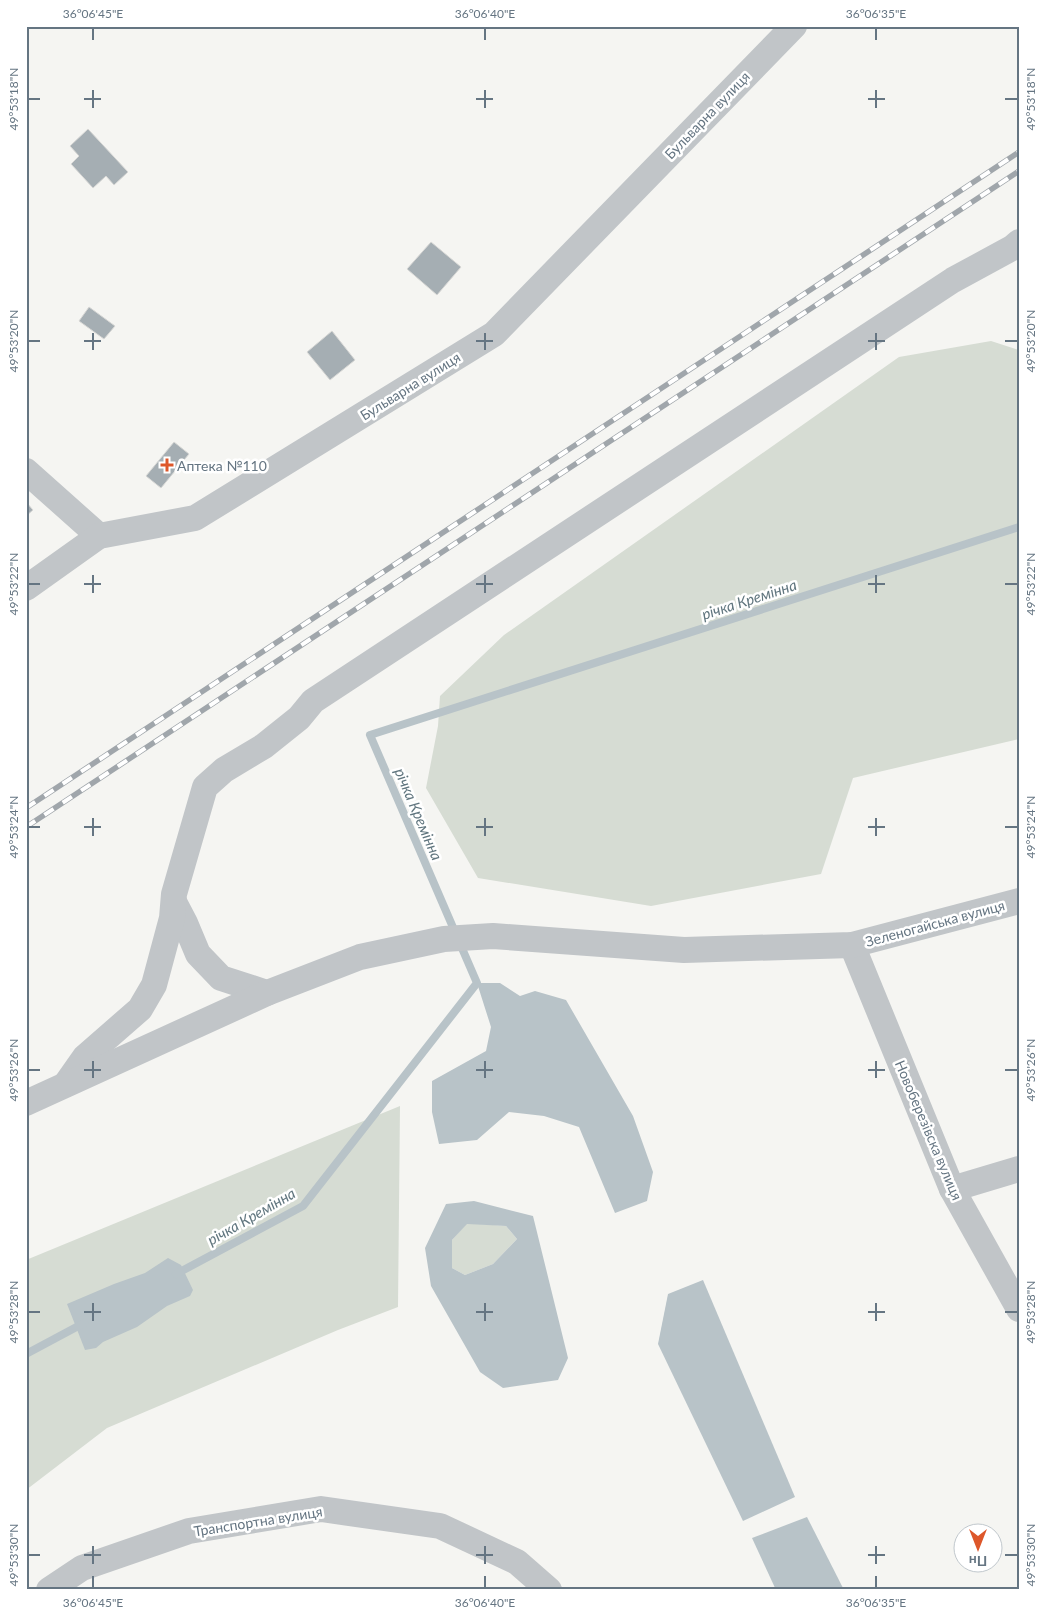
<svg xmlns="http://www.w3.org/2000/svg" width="1045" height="1616" font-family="Lato,sans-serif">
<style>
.green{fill:#d6dcd3}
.water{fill:#b8c3c8;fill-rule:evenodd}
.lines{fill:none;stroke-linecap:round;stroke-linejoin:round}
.stream{stroke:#b8c3c8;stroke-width:8}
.building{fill:#a5aeb3;stroke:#d7d7d5}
.minor{stroke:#c1c5c8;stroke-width:26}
.rail-casing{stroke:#a0a6ab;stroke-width:5.5}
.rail{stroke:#fff;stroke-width:4;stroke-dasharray:11;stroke-linecap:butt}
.ticks{fill:none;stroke:#657582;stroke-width:2}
.poi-dot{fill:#dd572a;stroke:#fff;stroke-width:2}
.labels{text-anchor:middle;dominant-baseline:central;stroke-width:5;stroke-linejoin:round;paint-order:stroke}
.street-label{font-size:14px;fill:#657582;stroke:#fff}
.poi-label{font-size:14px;fill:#657582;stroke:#fff;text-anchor:start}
.water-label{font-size:15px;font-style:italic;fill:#61767f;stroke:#fff}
.neatline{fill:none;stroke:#657582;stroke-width:2}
.ticks-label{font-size:12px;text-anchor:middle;fill:#657582}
</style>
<rect width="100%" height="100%" fill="#f5f5f2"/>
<g class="green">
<polygon points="991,341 1019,350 1019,739 853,778 821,874 651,906 478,878 426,788 438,726 440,696 504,635 899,357"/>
<polygon points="400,1106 398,1307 338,1330 107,1428 26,1490 26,1260"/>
<polygon points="467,1223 506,1226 517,1239 493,1264 465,1275 452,1268 452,1240"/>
</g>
<g class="water">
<polygon points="477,983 500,983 520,996 535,991 566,1000 633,1116 653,1172 647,1201 615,1213 579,1127 544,1116 509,1112 477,1140 439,1144 432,1112 432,1081 486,1051 491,1027"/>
<path d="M474,1201L533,1216L568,1358L558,1380L503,1388L480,1372L431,1286L425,1248L446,1204ZM467,1224L506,1226L517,1239L493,1264L465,1275L452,1268V1240Z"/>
<polygon points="168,1258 181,1265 193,1290 190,1296 167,1306 137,1327 103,1342 96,1348 85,1350 67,1304 114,1284 145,1273"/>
<polygon points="703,1280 795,1497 743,1521 658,1344 668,1294"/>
<polygon points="807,1517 844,1590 776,1590 752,1538"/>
</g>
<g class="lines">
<g class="stream">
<polyline points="176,1274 303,1206 477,983 370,735 1019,527"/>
<polyline points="26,1354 84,1323"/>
</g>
</g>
<g class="building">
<polygon points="88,129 128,172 114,185 106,176 93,188 71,164 79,156 70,146"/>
<polygon points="431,242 461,267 437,295 407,269"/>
<polygon points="89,307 115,326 104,339 79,321"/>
<polygon points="332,331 355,360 330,380 307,352"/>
<polygon points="174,442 189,454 161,488 146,476"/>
<polygon points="26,502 33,510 26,516"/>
</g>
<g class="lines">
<g class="minor">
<polyline points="26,471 99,536"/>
<polyline points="26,588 99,536 195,518 494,334 794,26"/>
<polyline points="174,902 185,923 198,954 221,978 267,993"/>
<polyline points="852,945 952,1189 1019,1309"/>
<polyline points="66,1084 85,1057 140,1009 154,985 172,918 174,894 205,787 224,770 264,746 299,718 313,701 953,280 1012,248 1019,242"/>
<polyline points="26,1103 267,993 360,957 444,939 493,936 684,950 852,945 1019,901"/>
<polyline points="952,1189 1019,1169"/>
<polyline points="49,1590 82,1568 189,1531 321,1509 440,1526 517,1562 549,1590"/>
</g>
<g class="rail-casing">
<g id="rail">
<polyline points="26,808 1019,152"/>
<polyline points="26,827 1019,171"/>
</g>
</g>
<use href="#rail" class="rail"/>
</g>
<path class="ticks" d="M93,28V40M485,28V40M876,28V40M93,90V108M485,90V108M876,90V108M28,99H40M84,99H101M476,99H493M868,99H885M1005,99H1018M93,333V350M485,333V350M876,333V350M28,341H40M84,341H101M476,341H493M868,341H885M1005,341H1018M93,575V593M485,575V593M876,575V593M28,584H40M84,584H101M476,584H493M868,584H885M1005,584H1018M93,818V836M485,818V836M876,818V836M28,827H40M84,827H101M476,827H493M868,827H885M1005,827H1018M93,1061V1078M485,1061V1078M876,1061V1078M28,1070H40M84,1070H101M476,1070H493M868,1070H885M1005,1070H1018M93,1303V1321M485,1303V1321M876,1303V1321M28,1312H40M84,1312H101M476,1312H493M868,1312H885M1005,1312H1018M93,1546V1564M485,1546V1564M876,1546V1564M28,1555H40M84,1555H101M476,1555H493M868,1555H885M1005,1555H1018M93,1576V1588M485,1576V1588M876,1576V1588"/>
<path class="poi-dot" d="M164.5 457.5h5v5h5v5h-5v5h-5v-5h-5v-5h5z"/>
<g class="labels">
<g class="street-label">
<text transform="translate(707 115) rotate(-46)">Бульварна вулиця</text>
<text transform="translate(410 386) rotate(-32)">Бульварна вулиця</text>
<text transform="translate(935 923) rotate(-15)">Зеленогайська вулиця</text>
<text transform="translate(929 1130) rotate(67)">Новоберезівска вулиця</text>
<text transform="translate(258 1521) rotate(-9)">Транспортна вулиця</text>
</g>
<g class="poi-label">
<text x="177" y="465">Аптека №110</text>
</g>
<g class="water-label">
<text transform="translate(749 599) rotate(-18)">річка Кремінна</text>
<text transform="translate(419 814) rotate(67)">річка Кремінна</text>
<text transform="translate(251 1216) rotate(-30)">річка Кремінна</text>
</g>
</g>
<rect width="1045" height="1616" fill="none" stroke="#ffffff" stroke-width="55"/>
<g transform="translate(978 1548) rotate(180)"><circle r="24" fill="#ffffff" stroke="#c1c8cd"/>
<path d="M0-4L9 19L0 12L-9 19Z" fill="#dd572a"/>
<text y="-8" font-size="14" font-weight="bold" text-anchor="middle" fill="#657582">Пн</text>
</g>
<rect x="28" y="28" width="990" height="1560" class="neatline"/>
<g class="ticks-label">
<text x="93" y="18">36°06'45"E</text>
<text x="485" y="18">36°06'40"E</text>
<text x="876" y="18">36°06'35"E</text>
<text transform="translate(1031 99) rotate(-90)" y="4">49°53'18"N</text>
<text transform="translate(14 99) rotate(-90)" y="4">49°53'18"N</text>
<text transform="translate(1031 341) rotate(-90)" y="4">49°53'20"N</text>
<text transform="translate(14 341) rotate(-90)" y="4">49°53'20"N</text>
<text transform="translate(1031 584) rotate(-90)" y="4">49°53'22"N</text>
<text transform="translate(14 584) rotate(-90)" y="4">49°53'22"N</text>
<text transform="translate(1031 827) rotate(-90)" y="4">49°53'24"N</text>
<text transform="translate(14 827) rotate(-90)" y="4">49°53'24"N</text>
<text transform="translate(1031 1070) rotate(-90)" y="4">49°53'26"N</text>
<text transform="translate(14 1070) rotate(-90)" y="4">49°53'26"N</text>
<text transform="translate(14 1312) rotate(-90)" y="4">49°53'28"N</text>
<text transform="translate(1031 1312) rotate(-90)" y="4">49°53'28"N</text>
<text transform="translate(14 1555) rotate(-90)" y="4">49°53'30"N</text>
<text transform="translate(1031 1555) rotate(-90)" y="4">49°53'30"N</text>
<text x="93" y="1607">36°06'45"E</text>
<text x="485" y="1607">36°06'40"E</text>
<text x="876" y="1607">36°06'35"E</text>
</g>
</svg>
